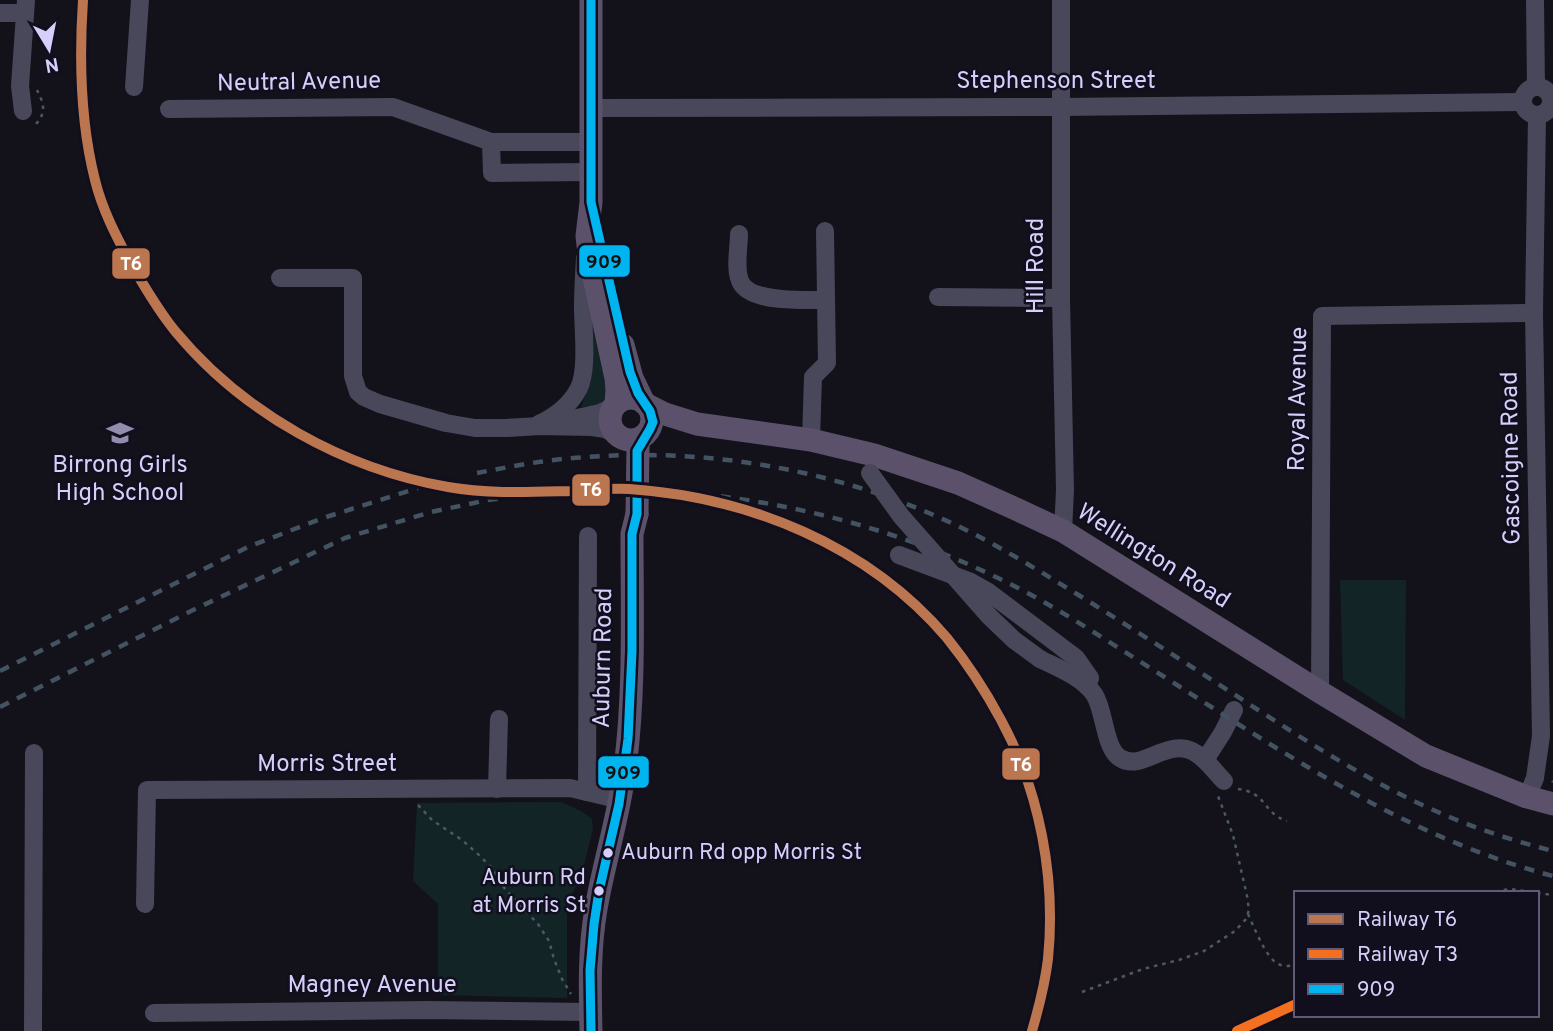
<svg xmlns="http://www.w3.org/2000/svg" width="1553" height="1031" font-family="Overpass,sans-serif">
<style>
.green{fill:#122425}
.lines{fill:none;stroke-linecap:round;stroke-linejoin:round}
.path{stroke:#4c5964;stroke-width:2.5;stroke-dasharray:3.5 5;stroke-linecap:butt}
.minor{stroke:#49475a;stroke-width:18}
.major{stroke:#5c516b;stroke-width:23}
.rail{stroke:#435361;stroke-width:4.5;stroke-dasharray:10 9;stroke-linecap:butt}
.minor-bridge{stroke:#49475a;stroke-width:18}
.major-bridge{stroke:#5c516b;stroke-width:23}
.bus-1-casing{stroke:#110e1e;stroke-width:14}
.bus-1{stroke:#00b5ef;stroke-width:9}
.rail-1-casing{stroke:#110e1e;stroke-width:16}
.rail-2-casing{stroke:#110e1e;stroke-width:16}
.rail-1{stroke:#bb754f;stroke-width:10}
.rail-2{stroke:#f37021;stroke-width:10}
.bus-dot{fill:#d5cffa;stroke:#110e1e;stroke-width:2.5}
.labels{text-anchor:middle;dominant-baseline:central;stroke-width:5;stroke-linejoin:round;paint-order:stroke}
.bus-label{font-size:22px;fill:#d5cffa;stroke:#110e1e;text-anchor:start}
.street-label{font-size:24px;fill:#d5cffa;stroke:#110e1e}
.poi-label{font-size:24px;fill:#d5cffa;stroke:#110e1e}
.line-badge{stroke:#110e1e;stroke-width:2.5}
.badge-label{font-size:19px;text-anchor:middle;font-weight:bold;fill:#fff}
.pale-badge-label{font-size:19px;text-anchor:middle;font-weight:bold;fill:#111}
</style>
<rect width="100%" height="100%" fill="#13121a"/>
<g class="green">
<polygon points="591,307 611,388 603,406 581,407 591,378"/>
<polygon points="1340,580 1406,580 1405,720 1343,680"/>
<polygon points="561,802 581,811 592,819 593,829 583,869 567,907 567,998 438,995 438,904 413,881 417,803"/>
</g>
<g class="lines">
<g class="path">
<path d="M36,122L37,123C47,111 43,102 37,90"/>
<polyline points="1552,781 1553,782"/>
<path d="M1238,789C1268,793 1262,813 1287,821"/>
<polyline points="418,805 432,820 462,840 479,855 492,868 505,889 538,924 549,941 554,959 562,979 571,994"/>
<polyline points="1487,893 1510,889 1537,893"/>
<polyline points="1537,893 1553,895"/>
<path d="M1248,914C1254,927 1266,958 1278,964C1284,967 1290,966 1296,965"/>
<polyline points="1082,992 1143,969 1179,960 1204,951 1235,931 1246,919 1249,910 1247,896 1233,835 1218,796"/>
</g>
<g class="minor">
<polyline points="1061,0 1061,298 1065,490 1063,531"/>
<polyline points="1535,0 1536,87"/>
<polyline points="0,13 25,13"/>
<circle cx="1537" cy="101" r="14"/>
<polyline points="134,87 140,0"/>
<polyline points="591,108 1060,107 1522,102"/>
<polyline points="169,109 393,107 491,142 590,142"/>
<polyline points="23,111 20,86 26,0"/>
<polyline points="491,142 492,173 591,172"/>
<path d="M739,234C739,248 734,270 741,283C752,303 806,300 826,300"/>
<polyline points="280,278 353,278 353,376 358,392 364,397 380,404 446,423 475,428 506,428 541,426 592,427 605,429 615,434"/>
<polyline points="938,297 1061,298"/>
<polyline points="568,420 600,413 613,407"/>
<path d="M539,424C556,416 570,406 579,388C588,369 583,329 583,307C583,291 584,275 585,258"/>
<polyline points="811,440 813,377 827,363 825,231"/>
<polyline points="899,555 971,582 987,591 1076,658 1090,678 1087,686"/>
<path d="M1040,659C1058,668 1082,677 1094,694C1105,710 1104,748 1120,758C1142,772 1165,739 1192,751C1205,757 1214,771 1224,781"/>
<polyline points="1320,692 1322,316 1534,313"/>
<polyline points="1205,760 1223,732 1234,710"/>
<polyline points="497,789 499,719"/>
<polyline points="587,792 588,536"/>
<polyline points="1527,797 1535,778 1541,736 1534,313 1537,116"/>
<polyline points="145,904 147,790 570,788 621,800"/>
<polyline points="154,1013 427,1010 590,1012"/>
<polyline points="33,1031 34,753"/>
</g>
<g class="major">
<polyline points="591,0 591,202 587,236 589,254 616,378 617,390 616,404"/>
<polyline points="623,345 632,378 644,403"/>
<circle cx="631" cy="419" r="21"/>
<polyline points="647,405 665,414 697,424 811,440 874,455 958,483 1016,509 1063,531 1320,692 1426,756 1527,797 1553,804"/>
<path d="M591,1031C590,990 589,949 596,909C604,862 619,816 625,768C635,691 632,612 632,534L637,514"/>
</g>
<g class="rail">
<path d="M477,473C513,466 550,459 587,457C720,447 857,474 976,535C1016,556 1054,580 1093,604C1139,633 1186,663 1232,693C1303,739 1374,786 1452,818C1485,832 1519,842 1553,851"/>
<path d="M626,489C763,493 896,525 1018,588C1059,609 1098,635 1136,659C1270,743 1397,835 1553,876"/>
<polyline points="0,671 248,547 323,518 418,488"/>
<polyline points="0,707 191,611 345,538 431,512 488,500 564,491"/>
</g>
<polyline class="minor-bridge" points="870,473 901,516 989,616 1014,640 1040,659"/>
<polyline class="major-bridge" points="637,514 638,446"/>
<g class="bus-1-casing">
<polyline id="bus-1" points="591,0 591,202 630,372 638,393 650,411 653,422 650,429 637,451 637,514 632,534 632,651 628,739 619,804 599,891 594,924 590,970 591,1031"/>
</g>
<use href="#bus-1" class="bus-1"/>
<g class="rail-1-casing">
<path id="rail-1" d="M83,0C79,60 80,121 95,180C102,209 116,236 130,262C144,286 158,310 175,331C243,413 344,469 448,487C488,494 530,492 571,491C590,490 610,488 629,489C749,497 868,545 947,638C968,664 986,692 1001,720C1040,792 1056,878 1048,959C1045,984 1039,1007 1032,1031"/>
</g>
<g class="rail-2-casing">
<polyline id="rail-2" points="1237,1031 1296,1004"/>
</g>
<use href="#rail-1" class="rail-1"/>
<use href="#rail-2" class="rail-2"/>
</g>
<defs>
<g id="school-bare" transform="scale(2.1)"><path d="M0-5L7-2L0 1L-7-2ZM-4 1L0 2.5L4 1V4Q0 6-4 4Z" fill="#918dac" stroke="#110e1e" stroke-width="2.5" paint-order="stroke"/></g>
</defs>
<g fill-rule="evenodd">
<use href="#school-bare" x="120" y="433"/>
</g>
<g class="bus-dot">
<circle cx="608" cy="853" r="6"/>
<circle cx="599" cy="891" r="6"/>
</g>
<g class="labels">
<g class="bus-label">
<text x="621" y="853">Auburn Rd opp Morris St</text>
<text x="586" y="878" text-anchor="end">Auburn Rd<tspan x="586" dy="28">at Morris St</tspan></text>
</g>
<g class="street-label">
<text x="1056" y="82">Stephenson Street</text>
<text transform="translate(299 83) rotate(-1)">Neutral Avenue</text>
<text transform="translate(1037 266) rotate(-90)">Hill Road</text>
<text transform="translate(1299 399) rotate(-89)">Royal Avenue</text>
<text transform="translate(1512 458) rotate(-91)">Gascoigne Road</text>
<text transform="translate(1153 557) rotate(32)">Wellington Road</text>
<text transform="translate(604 658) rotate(-89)">Auburn Road</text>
<text x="327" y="765">Morris Street</text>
<text x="372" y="986">Magney Avenue</text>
</g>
<g class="poi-label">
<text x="120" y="466">Birrong Girls<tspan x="120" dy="28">High School</tspan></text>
</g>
</g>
<g class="line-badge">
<rect x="578" y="244" width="53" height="34" rx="7" fill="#00b5ef"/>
<rect x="111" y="247" width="40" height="33" rx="7" fill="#bb754f"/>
<rect x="571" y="473" width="40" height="34" rx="7" fill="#bb754f"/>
<rect x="1001" y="747" width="40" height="34" rx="7" fill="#bb754f"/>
<rect x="597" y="755" width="53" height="34" rx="7" fill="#00b5ef"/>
</g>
<g class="badge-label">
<text x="131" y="270">T6</text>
<text x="591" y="496">T6</text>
<text x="1021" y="771">T6</text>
</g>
<g class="pale-badge-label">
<text x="604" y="268">909</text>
<text x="623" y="779">909</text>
</g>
<rect x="1294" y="891" width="245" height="126" fill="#110e1e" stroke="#5f5b76" stroke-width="2"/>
<rect x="1308" y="914" width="35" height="10" fill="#bb754f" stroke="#5f5b76" stroke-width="2"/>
<text x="1357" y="926" font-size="21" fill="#d5cffa">Railway T6</text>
<rect x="1308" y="949" width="35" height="10" fill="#f37021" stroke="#5f5b76" stroke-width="2"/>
<text x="1357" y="961" font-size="21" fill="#d5cffa">Railway T3</text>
<rect x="1308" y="984" width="35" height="10" fill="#00b5ef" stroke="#5f5b76" stroke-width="2"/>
<text x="1357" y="996" font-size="21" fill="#d5cffa">909</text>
<g transform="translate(49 49) rotate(170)" stroke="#110e1e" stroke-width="5" paint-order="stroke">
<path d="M0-5L12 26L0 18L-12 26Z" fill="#d5cffa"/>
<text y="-10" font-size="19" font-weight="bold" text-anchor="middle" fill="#d5cffa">N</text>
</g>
</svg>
